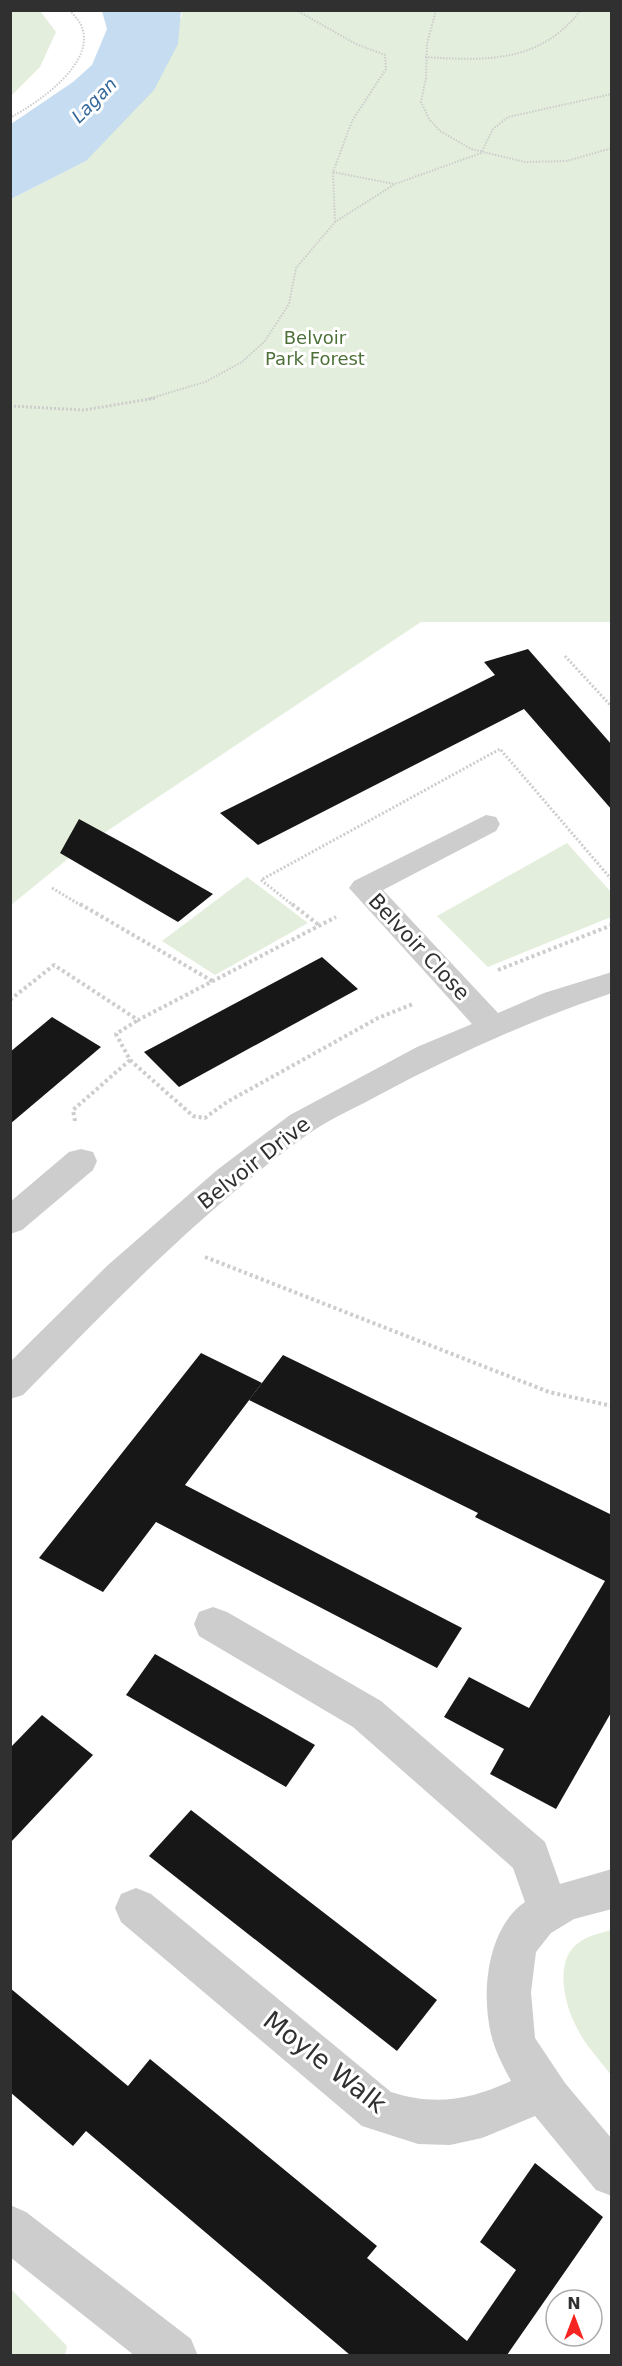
<svg xmlns="http://www.w3.org/2000/svg" width="622" height="2366" font-family="'DejaVu Sans',sans-serif">
<style>
.green{fill:#e4eedc}
.water{fill:#c6dcf0}
.building{fill:#171717}
.lines{fill:none;stroke-linecap:round;stroke-linejoin:round}
.path-far2{stroke:#cdcdcd;stroke-width:2;stroke-dasharray:1.5 1.5;stroke-linecap:butt}
.path-far1{stroke:#cdcdcd;stroke-width:3;stroke-dasharray:2 2;stroke-linecap:butt}
.path{stroke:#cdcdcd;stroke-width:4;stroke-dasharray:3 3;stroke-linecap:butt}
.minor{fill:#cdcdcd;fill-rule:evenodd}
.labels{text-anchor:middle;dominant-baseline:central;stroke-width:6;stroke-linejoin:round;paint-order:stroke}
.far-water-label{font-size:18px;font-style:italic;fill:#34699b;stroke:#fff}
.far-park-label{font-size:18px;fill:#4d7038;stroke:#fff}
.street-label{font-size:21px;fill:#303030;stroke:#fff}
.near-street-label{font-size:26px;fill:#303030;stroke:#fff}
</style>
<rect width="100%" height="100%" fill="#fff"/>
<g class="green">
<polygon points="11,10 40,11 56,32 40,67 11,96"/>
<polygon points="181,11 611,11 611,622 421,622 80,849 11,905 11,199 86,161 182,16"/>
<polygon points="567,843 611,892 611,917 488,967 437,916"/>
<polygon points="247,877 308,923 215,975 162,941"/>
<path d="M611,1930H612L611,2075C600,2060 584,2044 576,2026C564,2003 553,1958 581,1941C590,1935 601,1933 611,1930Z"/>
<polygon points="11,2289 67,2346 65,2355 11,2355"/>
</g>
<polygon class="water" points="102,11 181,11 178,44 154,90 86,161 11,199 11,124 73,82 92,65 107,29"/>
<g class="building">
<polygon points="528,649 612,745 612,810 524,709 258,845 220,813 495,675 484,662"/>
<polygon points="79,819 134,849 213,894 178,922 60,853"/>
<polygon points="322,957 358,989 179,1087 144,1052"/>
<polygon points="52,1017 101,1047 10,1124 10,1052"/>
<polygon points="201,1353 262,1383 185,1485 462,1628 437,1668 156,1522 103,1592 39,1558"/>
<polygon points="283,1355 612,1515 612,1711 556,1809 490,1774 504,1749 444,1717 469,1677 529,1708 605,1581 475,1517 478,1513 249,1400"/>
<polygon points="155,1654 315,1745 286,1787 126,1695"/>
<polygon points="42,1715 93,1755 10,1843 10,1748"/>
<polygon points="191,1810 437,2000 397,2051 149,1856"/>
<polygon points="10,1988 128,2086 150,2059 377,2246 367,2258 467,2341 516,2270 480,2242 535,2163 603,2217 507,2355 350,2355 86,2131 73,2146 10,2092"/>
</g>
<g class="lines">
<g class="path-far2">
<polyline points="296,10 356,44 385,55 386,69 352,121 333,172 335,221"/>
<polyline points="436,10 427,44 426,78 421,102 429,119 440,131 471,149 525,162 567,161 612,148"/>
<path d="M425,57C487,61 540,63 581,10"/>
<path d="M10,118C37,103 98,63 81,25C79,20 73,15 70,10"/>
<polyline points="333,172 394,184"/>
<polyline points="148,399 205,382 242,362 265,341 289,304 296,268 335,222 395,184 481,153 493,129 508,117 612,94"/>
</g>
<g class="path-far1">
<polyline points="10,406 84,410 156,398"/>
<polyline points="565,656 612,707"/>
<polyline points="52,888 82,906"/>
<polyline points="294,906 261,880 500,749 612,880"/>
</g>
<g class="path">
<polyline points="80,904 214,982"/>
<polyline points="292,904 320,926"/>
<polyline points="498,970 612,925"/>
<polyline points="10,1000 54,965 138,1020 336,917"/>
<polyline points="130,1060 193,1116 205,1118 227,1102 378,1018 413,1004"/>
<polyline points="75,1121 73,1110 130,1060 116,1034 138,1020"/>
<polyline points="205,1257 549,1392 612,1406"/>
</g>
<g class="minor">
<path d="M486,815L496,817L500,824L496,831L383,890L498,1013L544,993L612,972V993C531,1020 454,1055 379,1095C357,1107 332,1118 311,1132C205,1207 113,1303 23,1395L10,1399V1362L108,1265L217,1170L290,1115L417,1047L472,1024L349,888L354,881Z"/>
<polygon points="81,1149 93,1152 97,1161 93,1170 22,1230 10,1234 10,1202 69,1152"/>
<path d="M213,1607L227,1612L381,1701L545,1842L560,1884L612,1869V1909L574,1919L551,1933L536,1952L531,1992L535,2038L565,2083L612,2139V2196L596,2190L535,2116L482,2138L450,2145L418,2144L362,2126L121,1922L115,1908L121,1894L136,1888L151,1894L391,2092C434,2106 470,2100 511,2081C503,2066 495,2051 491,2034C481,1993 487,1928 525,1902L513,1868L353,1727L199,1636L194,1624L199,1612Z"/>
<polygon points="10,2205 26,2212 191,2339 198,2356 135,2356 10,2257"/>
</g>
</g>
<g class="labels">
<g class="far-water-label">
<text transform="translate(94 100) rotate(-45)">Lagan</text>
</g>
<g class="far-park-label">
<text x="315" y="337">Belvoir<tspan x="315" dy="21">Park Forest</tspan></text>
</g>
<g class="street-label">
<text transform="translate(419 947) rotate(47)">Belvoir Close</text>
<text transform="translate(254 1163) rotate(-38)">Belvoir Drive</text>
</g>
<g class="near-street-label">
<text transform="translate(325 2062) rotate(38)">Moyle Walk</text>
</g>
</g>
<rect width="622" height="2366" fill="none" stroke="#303030" stroke-width="24"/>
<g transform="translate(574 2318)"><circle r="28" fill="#ffffff" stroke="#acacac" stroke-width="1.5"/>
<path d="M0-4.5L10 22L0 15L-10 22Z" fill="#f72521"/>
<text y="-9" font-size="16" font-weight="bold" text-anchor="middle" fill="#303030">N</text>
</g>
</svg>
